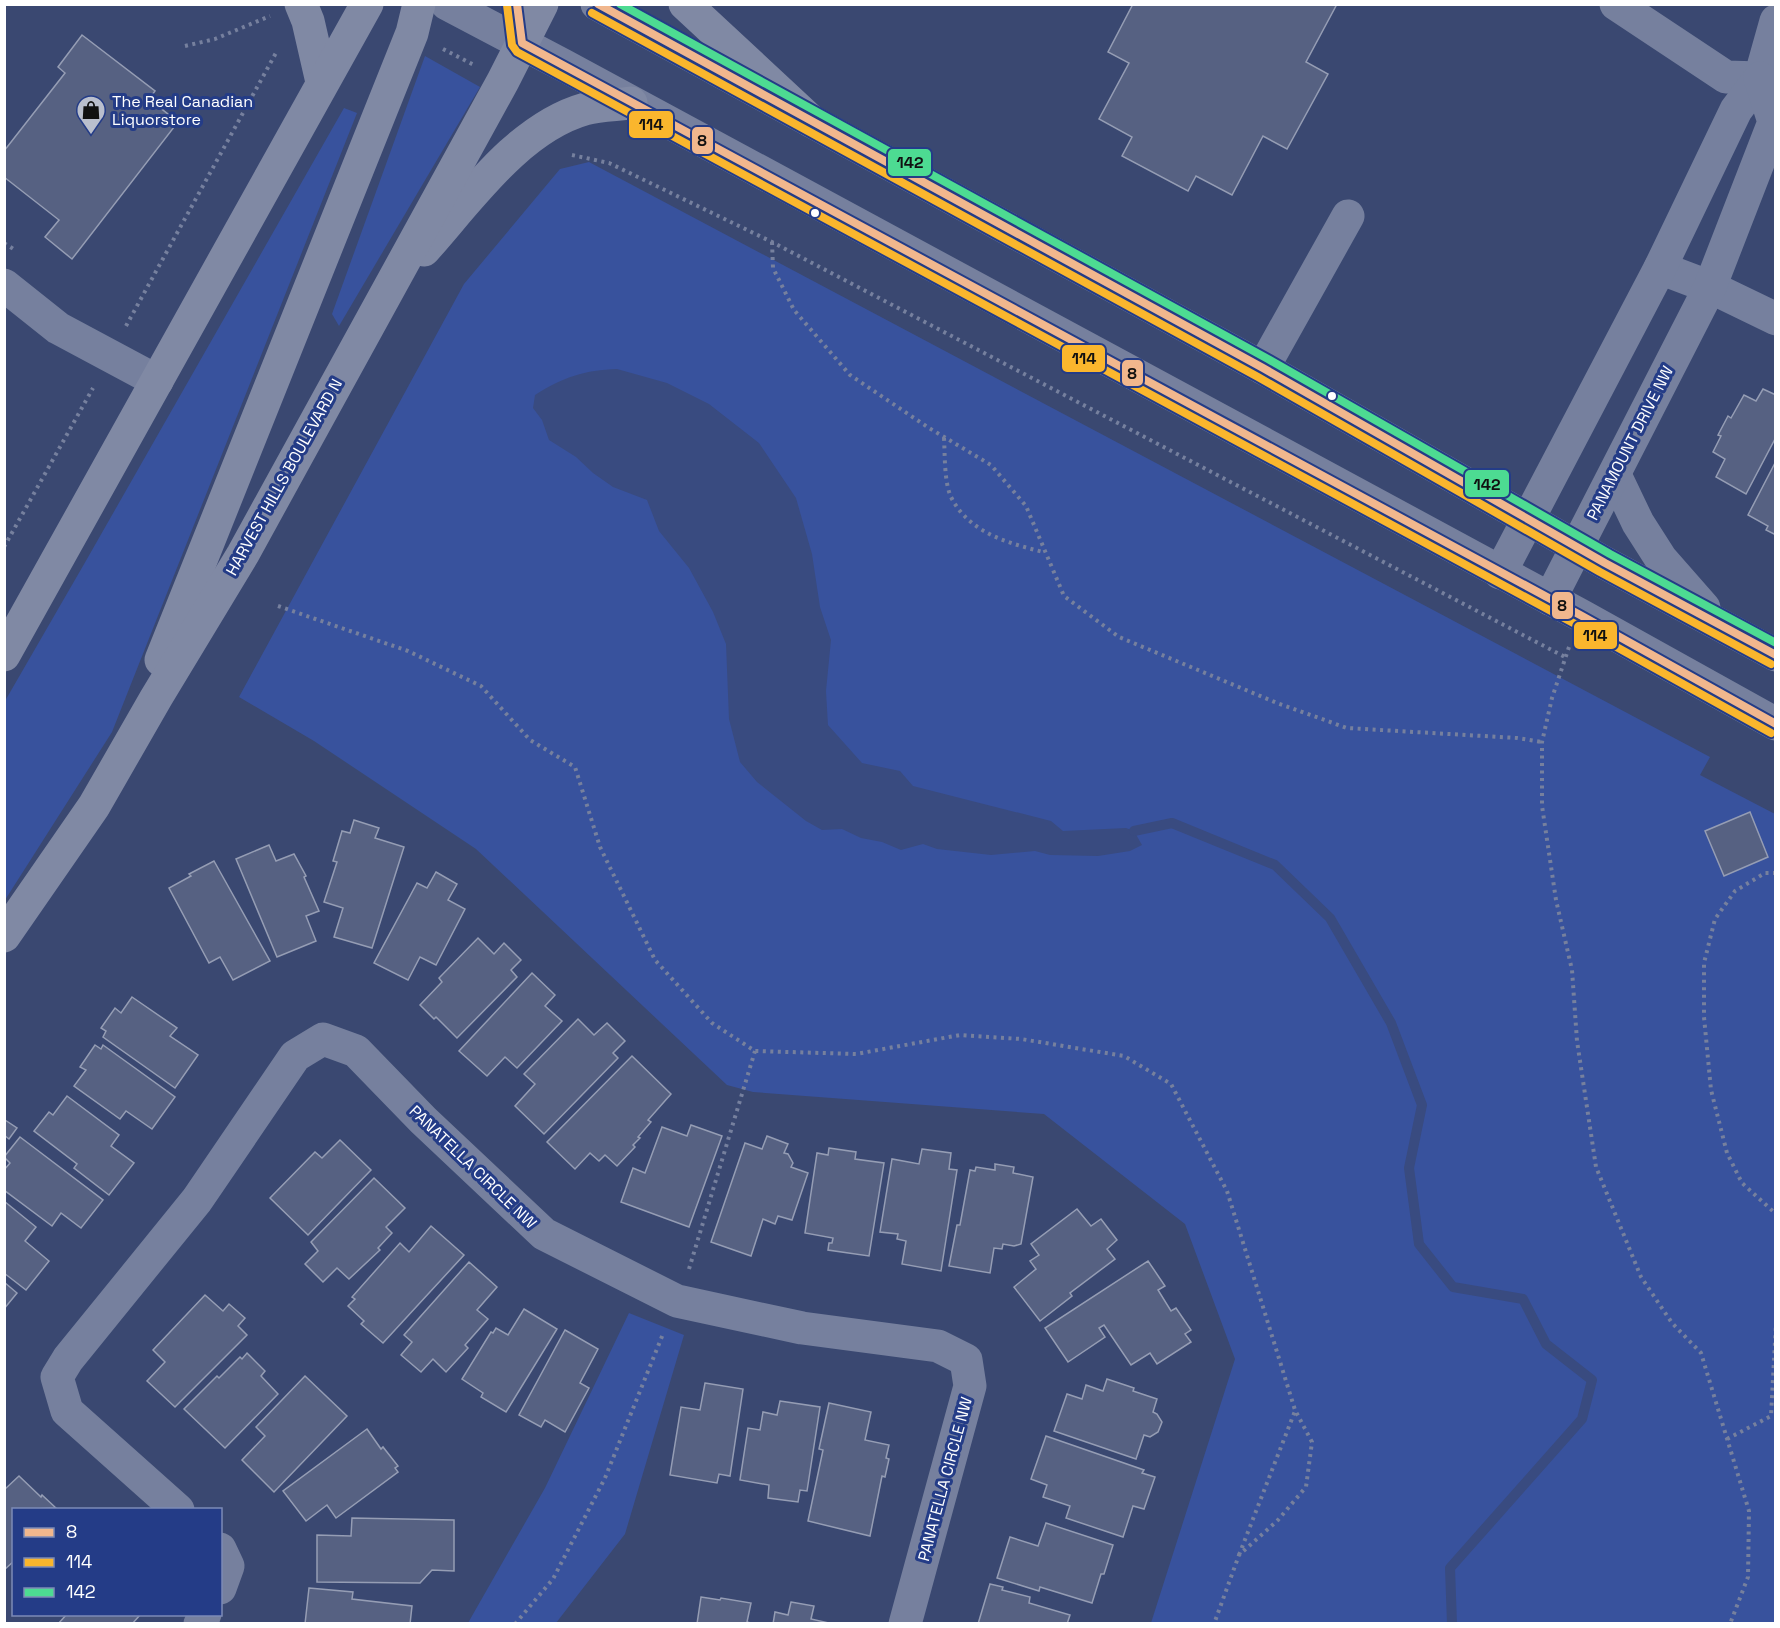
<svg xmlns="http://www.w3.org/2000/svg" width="1780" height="1628" font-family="'Space Grotesk',sans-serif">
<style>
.green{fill:#38529d}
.water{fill:#394b80}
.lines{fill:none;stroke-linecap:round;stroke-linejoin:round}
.stream{stroke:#394b80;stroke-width:10}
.building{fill:#566182;stroke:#959db4;stroke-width:1.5}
.path{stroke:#76809e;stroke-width:4;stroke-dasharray:3 4.5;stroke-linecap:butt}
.minor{stroke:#76809e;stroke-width:33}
.major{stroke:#8089a4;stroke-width:33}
.bus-1-casing{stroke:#243c87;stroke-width:12}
.bus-2-casing{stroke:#243c87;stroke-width:12}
.bus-3-casing{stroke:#243c87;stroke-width:12}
.bus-1{stroke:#f1b78d;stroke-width:8}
.bus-2{stroke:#fab62d;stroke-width:8}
.bus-3{stroke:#4ddb92;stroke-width:8}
.bus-dot{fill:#fff;stroke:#243c87;stroke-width:2}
.labels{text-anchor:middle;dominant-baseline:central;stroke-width:6;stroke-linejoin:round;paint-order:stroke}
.poi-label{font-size:16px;fill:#fff;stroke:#243c87;text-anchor:start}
.street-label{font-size:16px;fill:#fff;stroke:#243c87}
.line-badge{stroke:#243c87;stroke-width:2}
.pale-badge-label{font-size:16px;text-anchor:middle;font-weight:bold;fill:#111}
</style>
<rect width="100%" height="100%" fill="#3a4871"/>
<g class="green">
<polygon points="425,56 480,87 339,326 332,314"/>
<polygon points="344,108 357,113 112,732 5,900 5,701 87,559"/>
<polygon points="589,162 1710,757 1700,775 1775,814 1775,1623 1151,1623 1235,1359 1185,1224 1044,1114 753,1092 727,1085 476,849 314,741 239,697 464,284 560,169"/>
<polygon points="629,1313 684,1335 625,1534 556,1623 468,1623 545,1488"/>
</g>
<path class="water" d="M617,369L667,383L709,404L759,443L796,498L812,554L820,607L831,640L826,691L828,725L862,763L900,771L913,786L1051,821L1063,831L1126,828L1134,831L1142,845L1130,851L1098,856L1050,855L1035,851L991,855L937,849L923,844L901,850L882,842L861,838L842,829L822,830L806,821L757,782L740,762L729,719L726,644L713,612L689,568L659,531L647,500L613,487L593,473L576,457L549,440L542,420L533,408L535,395C563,377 585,370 617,369Z"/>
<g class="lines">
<polyline class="stream" points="1134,831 1172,823 1275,865 1330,918 1391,1023 1422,1105 1409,1168 1419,1244 1453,1287 1523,1299 1546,1344 1592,1380 1582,1419 1450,1568 1452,1624"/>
</g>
<g class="building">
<polygon points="1133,4 1337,4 1306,62 1328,74 1287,149 1263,136 1232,195 1196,176 1188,191 1122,156 1132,137 1099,119 1129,63 1108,52"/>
<polygon points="82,35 155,91 149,99 178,122 72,259 45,237 59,220 4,177 4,151 65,73 58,67"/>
<polygon points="1763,389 1776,395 1776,437 1746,494 1716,477 1725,459 1713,452 1721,436 1718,435 1728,416 1731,418 1744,395 1756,401"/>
<polygon points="1776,461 1776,535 1766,530 1768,526 1748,515"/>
<polygon points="1750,812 1768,857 1724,876 1705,831"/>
<polygon points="354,820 379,828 375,838 404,847 372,948 334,937 343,908 324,902 337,862 333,861 342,831 350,833"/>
<polygon points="269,845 276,861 294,854 306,876 304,877 319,911 306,916 316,941 277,957 236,859"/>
<polygon points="214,861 270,961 233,980 220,957 209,963 169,888 191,876 189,874"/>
<polygon points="436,872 457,884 448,900 465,909 436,965 420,957 408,980 374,963 417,883 427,888"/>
<polygon points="478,938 494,954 504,943 521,960 511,970 517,977 457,1038 436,1017 434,1019 420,1005 442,982 439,978"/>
<polygon points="532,973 555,995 545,1006 562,1021 517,1068 505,1057 487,1076 459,1051"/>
<polygon points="132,997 177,1028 170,1036 198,1055 175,1088 103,1037 106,1031 101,1028 115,1008 121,1013"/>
<polygon points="578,1019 594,1035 607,1023 625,1041 613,1053 618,1058 544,1134 515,1106 535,1084 524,1074"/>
<polygon points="95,1045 101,1049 103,1045 175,1097 152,1129 126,1111 120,1119 74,1086 86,1070 80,1067"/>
<polygon points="632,1056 671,1094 648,1120 651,1122 638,1137 640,1138 633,1145 635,1147 617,1166 605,1155 599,1161 590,1153 575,1169 547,1142"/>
<polygon points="67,1096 119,1135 111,1146 134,1163 109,1195 74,1168 77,1164 34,1131 49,1112 53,1115"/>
<polygon points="5,1120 17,1128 9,1139 4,1135"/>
<polygon points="691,1125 722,1136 689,1227 621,1202 633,1168 645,1173 662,1127 687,1136"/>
<polygon points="767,1136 788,1144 784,1153 788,1154 793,1163 791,1167 808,1173 792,1220 778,1216 775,1224 763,1219 751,1256 711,1242 745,1143 762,1149"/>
<polygon points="20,1137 103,1200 81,1228 61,1213 52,1226 4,1190 4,1170 10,1163 4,1157"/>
<polygon points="340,1140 371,1170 308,1235 270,1198 315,1152 322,1158"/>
<polygon points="829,1148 856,1152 855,1159 884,1163 869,1256 828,1250 829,1243 832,1243 833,1238 805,1233 817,1153 828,1155"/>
<polygon points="922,1149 951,1153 949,1169 957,1170 941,1271 902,1264 906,1241 897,1239 898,1234 880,1232 892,1159 919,1164"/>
<polygon points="995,1164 1014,1167 1013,1173 1033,1177 1021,1244 1014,1246 1003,1244 1002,1249 994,1248 990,1273 949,1266 957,1225 960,1225 970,1170 975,1171 976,1167 995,1170"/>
<polygon points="374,1178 405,1208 386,1227 392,1233 378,1248 380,1250 349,1279 337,1268 323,1282 305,1264 318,1251 311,1242"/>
<polygon points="4,1201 36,1227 25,1241 49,1261 26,1290 4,1273"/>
<polygon points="1077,1209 1091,1226 1101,1219 1117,1240 1107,1249 1115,1259 1070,1293 1072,1296 1040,1321 1014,1287 1036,1269 1030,1261 1039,1255 1031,1244"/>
<polygon points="431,1226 464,1255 383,1343 361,1324 364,1321 348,1306 355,1299 352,1297 400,1243 409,1252"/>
<polygon points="1148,1261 1165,1286 1158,1290 1171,1311 1176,1308 1191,1330 1185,1334 1191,1342 1157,1364 1150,1353 1131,1365 1104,1325 1099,1328 1105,1337 1068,1362 1045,1328"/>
<polygon points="469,1262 497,1287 477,1310 488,1319 465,1345 468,1348 446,1372 433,1359 421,1372 401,1355 412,1342 404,1335"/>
<polygon points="4,1282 17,1293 4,1309"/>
<polygon points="205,1295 223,1311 229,1304 245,1318 238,1326 247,1335 175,1407 147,1381 165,1362 153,1350"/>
<polygon points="524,1309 557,1329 506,1412 481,1397 483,1393 462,1379 491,1332 493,1333 496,1328 508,1335"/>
<polygon points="565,1330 598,1349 580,1383 589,1388 565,1432 545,1420 541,1427 519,1415"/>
<polygon points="247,1353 265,1371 261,1376 278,1394 225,1448 184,1409 217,1376 219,1378 240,1357 242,1359"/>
<polygon points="305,1376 347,1416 274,1492 242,1460 265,1436 256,1427"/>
<polygon points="1107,1379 1134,1388 1133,1391 1157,1399 1153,1412 1157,1414 1162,1422 1158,1432 1150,1437 1144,1435 1136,1459 1054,1431 1067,1394 1082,1399 1086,1385 1103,1391"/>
<polygon points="705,1383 743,1389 730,1476 719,1474 717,1483 670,1475 681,1407 700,1410"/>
<polygon points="780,1401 820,1407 807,1491 800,1490 798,1502 768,1498 769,1485 740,1480 748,1428 760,1430 763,1412 777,1415"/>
<polygon points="829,1403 871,1412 865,1440 889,1445 886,1458 889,1459 885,1477 882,1476 870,1536 808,1521 823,1450 819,1449"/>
<polygon points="367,1429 381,1449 383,1447 398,1466 395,1468 398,1472 336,1518 327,1505 306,1521 283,1491"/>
<polygon points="1046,1436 1144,1470 1142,1473 1155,1477 1144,1509 1133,1506 1123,1537 1066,1518 1070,1506 1043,1497 1047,1485 1031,1479"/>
<polygon points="19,1476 41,1497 42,1495 56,1508 14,1510 14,1561 4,1570 4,1490"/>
<polygon points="352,1518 454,1520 454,1571 432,1570 420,1583 317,1582 317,1535 351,1536"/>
<polygon points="1046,1523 1113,1545 1104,1574 1101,1574 1092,1603 1040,1587 1039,1591 997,1578 1010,1537 1038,1546"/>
<polygon points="990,1584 1003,1587 1002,1590 1030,1597 1029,1603 1070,1615 1067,1624 978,1624"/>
<polygon points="309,1588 353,1592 352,1599 412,1606 410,1624 305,1624"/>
<polygon points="701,1597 720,1600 721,1598 751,1603 747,1622 754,1624 697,1624"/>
<polygon points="791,1602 814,1606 811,1619 833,1624 773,1624 775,1612 788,1615"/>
<polygon points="67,1614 139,1614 140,1615 132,1624 58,1624"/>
</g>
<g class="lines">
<g class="path">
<polyline points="185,46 215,39 270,16"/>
<polyline points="443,49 474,65"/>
<polyline points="572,155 609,163 772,242 1565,657"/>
<polyline points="772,242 773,268 794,310 850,375 929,428 991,465 1026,506 1064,596 1119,637 1277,703 1347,728 1517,738 1542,742"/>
<polyline points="4,243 15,250"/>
<polyline points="126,326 277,51"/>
<path d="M944,438C945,454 944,482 951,497C969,533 1008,543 1043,552"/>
<polyline points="4,547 93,388"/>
<polyline points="278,606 408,651 481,686 530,740 575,767 600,847 655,960 712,1023 755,1051 856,1054 960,1035 1021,1039 1124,1056 1171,1084 1227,1191 1295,1410 1312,1442 1306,1487 1278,1520 1239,1555 1214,1624"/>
<polyline points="1569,647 1552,698 1542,742 1542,806 1556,900 1572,970 1577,1041 1596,1167 1641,1277 1672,1323 1701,1353 1749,1511 1748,1577 1730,1624"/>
<polyline points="1776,873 1765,873 1735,891 1715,919 1704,963 1704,1017 1711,1090 1727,1153 1742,1183 1776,1214"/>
<polyline points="689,1269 755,1051"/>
<polyline points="1727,1439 1771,1416 1776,1323"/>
<polyline points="1239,1555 1295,1411"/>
<polyline points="515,1624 553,1579 605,1478 663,1334"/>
</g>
<g class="minor">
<polyline points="447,4 563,65 1582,616 1776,724"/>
<polyline points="597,4 1263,368 1605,563 1776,655"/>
<polyline points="1616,4 1726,77 1760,78"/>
<polyline points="1660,268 1710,287 1776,319"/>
<polyline points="4,285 58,328 157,381"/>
<polyline points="1263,368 1348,216"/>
<polyline points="1615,475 1638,523 1661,559 1704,608"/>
<polyline points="1500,573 1660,268 1736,110 1760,78 1776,21"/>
<polyline points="1550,599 1710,287 1774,122 1760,78"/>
<polyline points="178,1510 67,1411 57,1377 68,1359 197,1200 295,1056 323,1039 356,1051 423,1120 544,1234 677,1301 802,1328 938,1346 966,1360 970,1386 905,1624"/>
<polyline points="220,1549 228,1566 220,1588"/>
<polyline points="200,1624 205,1614"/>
</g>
<g class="major">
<polyline points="301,4 308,21 322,82"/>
<polyline points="685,4 811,121"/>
<path d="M424,250C468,201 518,128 585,109C599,105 616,105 631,103"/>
<polyline points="4,655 367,4"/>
<polyline points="161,660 412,33 419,4"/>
<polyline points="4,936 94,806 156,698 243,554 503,81 542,4"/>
</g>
<g class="bus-1-casing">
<g id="bus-1">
<polyline points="517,4 522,43 1582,616 1776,724"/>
<polyline points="598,4 1263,368 1605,563 1776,655"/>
</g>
</g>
<g class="bus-2-casing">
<g id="bus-2">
<polyline points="507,5 512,45 517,52 1577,625 1771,733"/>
<polyline points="592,13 1258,377 1600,572 1771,664"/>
</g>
</g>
<g class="bus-3-casing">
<polyline id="bus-3" points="620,4 1268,359 1610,554 1776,643"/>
</g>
<use href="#bus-1" class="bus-1"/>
<use href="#bus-2" class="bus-2"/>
<use href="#bus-3" class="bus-3"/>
</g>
<defs>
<g id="shop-pin" transform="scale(1.5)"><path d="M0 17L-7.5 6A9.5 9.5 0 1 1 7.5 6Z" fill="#babfcd" stroke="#243c87"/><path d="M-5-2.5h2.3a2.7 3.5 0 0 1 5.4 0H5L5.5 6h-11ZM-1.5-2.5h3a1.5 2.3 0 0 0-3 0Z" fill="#111"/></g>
</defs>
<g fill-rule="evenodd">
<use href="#shop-pin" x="91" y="110"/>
</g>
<g class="bus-dot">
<circle cx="815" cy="213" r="5"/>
<circle cx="1332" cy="396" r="5"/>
</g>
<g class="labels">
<g class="poi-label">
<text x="112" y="101">The Real Canadian<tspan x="112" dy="18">Liquorstore</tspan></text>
</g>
<g class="street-label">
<text transform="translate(1630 443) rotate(-63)">PANAMOUNT DRIVE NW</text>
<text transform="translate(284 477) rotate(-61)">HARVEST HILLS BOULEVARD N</text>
<text transform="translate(473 1167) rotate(44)">PANATELLA CIRCLE NW</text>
<text transform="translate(945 1479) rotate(-75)">PANATELLA CIRCLE NW</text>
</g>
</g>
<g class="line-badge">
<rect x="628" y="110" width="46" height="29" rx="6" fill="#fab62d"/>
<rect x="691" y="126" width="23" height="29" rx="6" fill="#f1b78d"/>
<rect x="887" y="148" width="45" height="29" rx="6" fill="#4ddb92"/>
<rect x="1061" y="344" width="45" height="29" rx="6" fill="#fab62d"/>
<rect x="1121" y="359" width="23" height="28" rx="6" fill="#f1b78d"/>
<rect x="1464" y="469" width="46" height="29" rx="6" fill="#4ddb92"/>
<rect x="1551" y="591" width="23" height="29" rx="6" fill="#f1b78d"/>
<rect x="1573" y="621" width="45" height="29" rx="6" fill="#fab62d"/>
</g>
<g class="pale-badge-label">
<text x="651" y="130">114</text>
<text x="702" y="146">8</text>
<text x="910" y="168">142</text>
<text x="1084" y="364">114</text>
<text x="1132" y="379">8</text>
<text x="1487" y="490">142</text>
<text x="1562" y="611">8</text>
<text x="1595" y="641">114</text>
</g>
<rect width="1780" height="1628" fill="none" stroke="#ffffff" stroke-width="12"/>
<rect x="12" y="1508" width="210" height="108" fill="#243c87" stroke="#7c8ab7" stroke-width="1.5"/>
<rect x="24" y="1528" width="30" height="9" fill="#f1b78d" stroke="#7c8ab7" stroke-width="1.5"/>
<text x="66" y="1538" font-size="18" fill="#ffffff">8</text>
<rect x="24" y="1558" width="30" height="9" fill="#fab62d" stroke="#7c8ab7" stroke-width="1.5"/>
<text x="66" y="1568" font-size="18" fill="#ffffff">114</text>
<rect x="24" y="1588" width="30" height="9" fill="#4ddb92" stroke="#7c8ab7" stroke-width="1.5"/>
<text x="66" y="1598" font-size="18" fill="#ffffff">142</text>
</svg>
